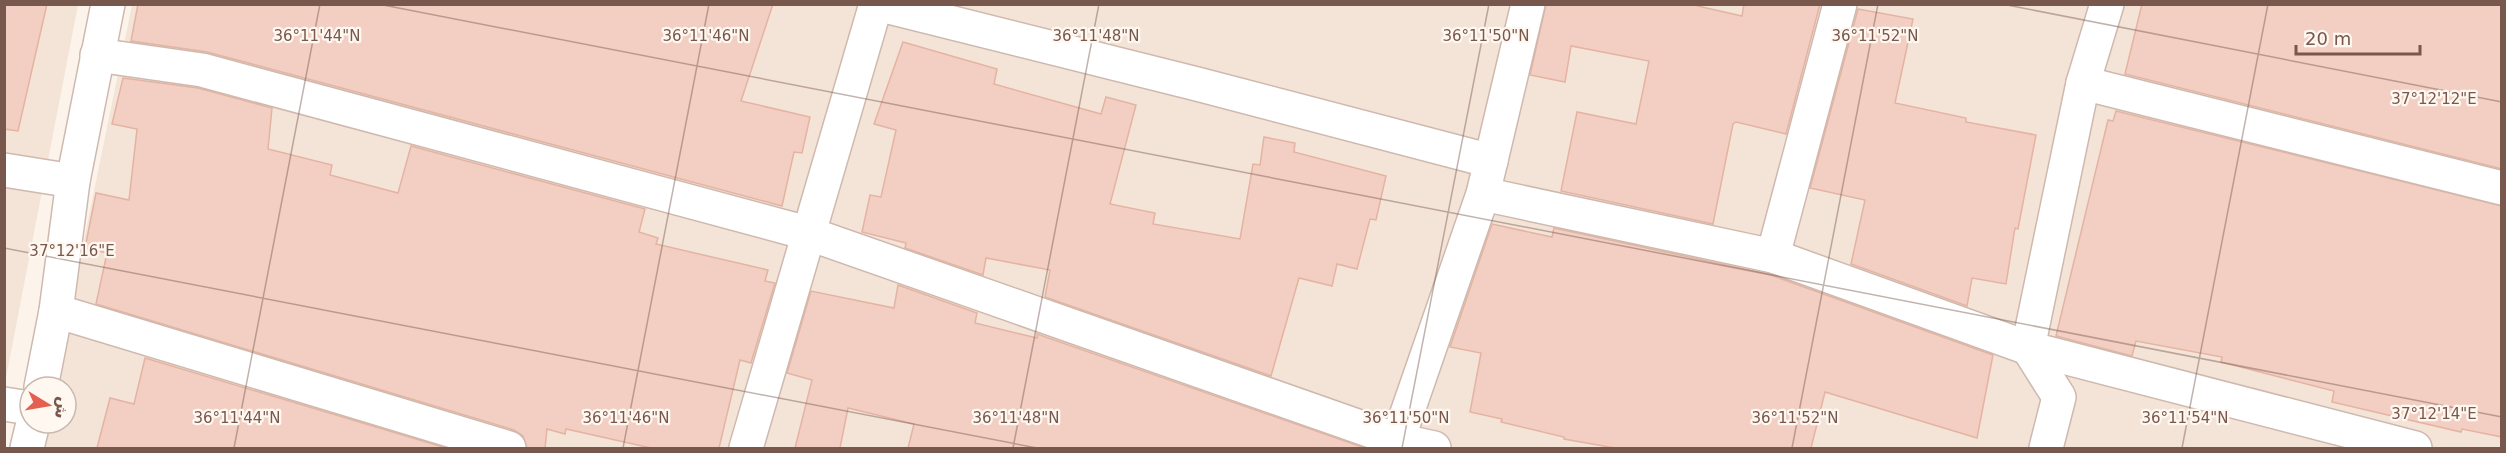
<svg xmlns="http://www.w3.org/2000/svg" width="2506" height="453" font-family="'DejaVu Sans',Vazirmatn,sans-serif">
<style>
.residential{fill:#f4e4d8}
.building{fill:#f2cfc2;stroke:#e4b3a2;stroke-width:1.5}
.lines{fill:none;stroke-linecap:round;stroke-linejoin:round}
.street-casing{stroke:#cfb9af;stroke-width:36}
.street{stroke:#fff;stroke-width:33}
.ticks{fill:none;stroke:#78574d;stroke-width:1.5;stroke-opacity:0.45}
.ticks-label{font-size:15px;text-anchor:middle;fill:#78574d;stroke:#fff8f1;stroke-width:4.5;stroke-linejoin:round;paint-order:stroke}
</style>
<rect width="100%" height="100%" fill="#fcf3ea"/>
<g class="residential">
<polygon points="5,5 78,5 5,383"/>
<polygon points="132,5 2501,5 2501,448 42,448 47,423 66,423 66,387 54,387"/>
</g>
<g class="building">
<polygon points="4,4 47,4 18,131 4,129"/>
<polygon points="138,4 773,4 741,101 810,117 802,153 794,152 782,206 207,52 131,41"/>
<polygon points="1546,4 1689,4 1742,16 1744,4 1820,4 1786,134 1736,122 1733,124 1713,224 1561,191 1577,112 1636,124 1649,61 1571,46 1565,82 1530,75"/>
<polygon points="2142,4 2502,4 2502,169 2125,74"/>
<polygon points="1858,9 1913,19 1895,103 1966,118 1966,122 2036,135 2018,229 2015,228 2006,284 1972,278 1967,306 1851,264 1865,200 1810,188"/>
<polygon points="903,42 997,69 994,84 1101,114 1106,97 1136,105 1110,204 1155,213 1153,224 1240,239 1253,164 1260,165 1264,137 1295,143 1294,152 1386,176 1376,220 1370,219 1357,269 1337,264 1332,286 1299,278 1271,376 1045,297 1050,270 986,258 983,275 905,248 906,243 862,232 870,195 881,197 896,130 874,124"/>
<polygon points="123,78 198,88 272,108 268,149 332,165 330,175 398,193 411,146 645,209 639,232 658,238 656,244 768,270 765,281 775,283 751,363 740,360 719,448 651,448 566,429 565,434 547,429 545,448 527,448 523,436 514,430 96,304 107,253 85,248 96,193 129,200 137,129 112,124"/>
<polygon points="2116,111 2502,206 2502,437 2462,429 2461,432 2332,402 2334,391 2221,362 2222,357 2136,341 2132,356 2056,336 2108,120 2113,121"/>
<polygon points="1492,224 1552,237 1554,228 1768,274 1993,355 1977,438 1825,392 1811,448 1615,448 1564,439 1564,437 1501,422 1502,419 1470,412 1481,353 1450,347"/>
<polygon points="898,285 977,313 975,323 1037,338 1037,334 1365,448 908,448 914,424 848,408 840,448 795,448 812,380 787,373 811,291 894,308"/>
<polygon points="145,358 446,448 97,448 110,398 134,404"/>
</g>
<g class="lines">
<g class="street-casing">
<g id="street">
<polyline points="877,4 1197,84 1491,161"/>
<polyline points="97,55 202,70 807,233 1397,440 1434,448"/>
<polyline points="2083,83 2502,188"/>
<polyline points="4,170 73,181"/>
<polyline points="1483,194 1773,256 2028,348 2415,448"/>
<polyline points="1773,256 1840,4"/>
<polyline points="56,311 509,448"/>
<polyline points="41,387 56,311 73,181 108,4"/>
<polyline points="4,404 30,408"/>
<polyline points="27,448 33,423"/>
<polyline points="746,448 876,4"/>
<polyline points="1395,448 1483,194 1528,4"/>
<polyline points="2046,448 2059,397 2028,348 2083,83 2107,4"/>
</g>
</g>
<use href="#street" class="street"/>
</g>
<path class="ticks" d="M378,4L2502,417M2002,4L2502,102M4,248L1037,448M234,448L320,4M623,448L709,4M1013,448L1099,4M1402,448L1489,4M1792,448L1878,4M2182,448L2268,4"/>
<g class="ticks-label">
<text x="317" y="41">36°11'44"N</text>
<text x="706" y="41">36°11'46"N</text>
<text x="1096" y="41">36°11'48"N</text>
<text x="1486" y="41">36°11'50"N</text>
<text x="1875" y="41">36°11'52"N</text>
<text x="2434" y="104">37°12'12"E</text>
<text x="72" y="256">37°12'16"E</text>
<text x="2434" y="419">37°12'14"E</text>
<text x="237" y="423">36°11'44"N</text>
<text x="626" y="423">36°11'46"N</text>
<text x="1016" y="423">36°11'48"N</text>
<text x="1406" y="423">36°11'50"N</text>
<text x="1795" y="423">36°11'52"N</text>
<text x="2185" y="423">36°11'54"N</text>
</g>
<rect width="2506" height="453" fill="none" stroke="#78574d" stroke-width="12"/>
<g transform="translate(48 405) rotate(101)"><circle r="28" fill="#fff8f1" stroke="#c9b8af" stroke-width="1.5"/>
<path d="M0-4.5L10 22L0 15L-10 22Z" fill="#e46051"/>
<text y="-9" font-size="16" font-weight="bold" text-anchor="middle" fill="#78574d">ش</text>
</g>
<path d="M2296 45v9h124v-9" fill="none" stroke="#78574d" stroke-width="3"/>
<text x="2305" y="45" font-size="18" fill="#78574d" stroke="#fff8f1" stroke-width="4.5" paint-order="stroke">20 m</text>
</svg>
